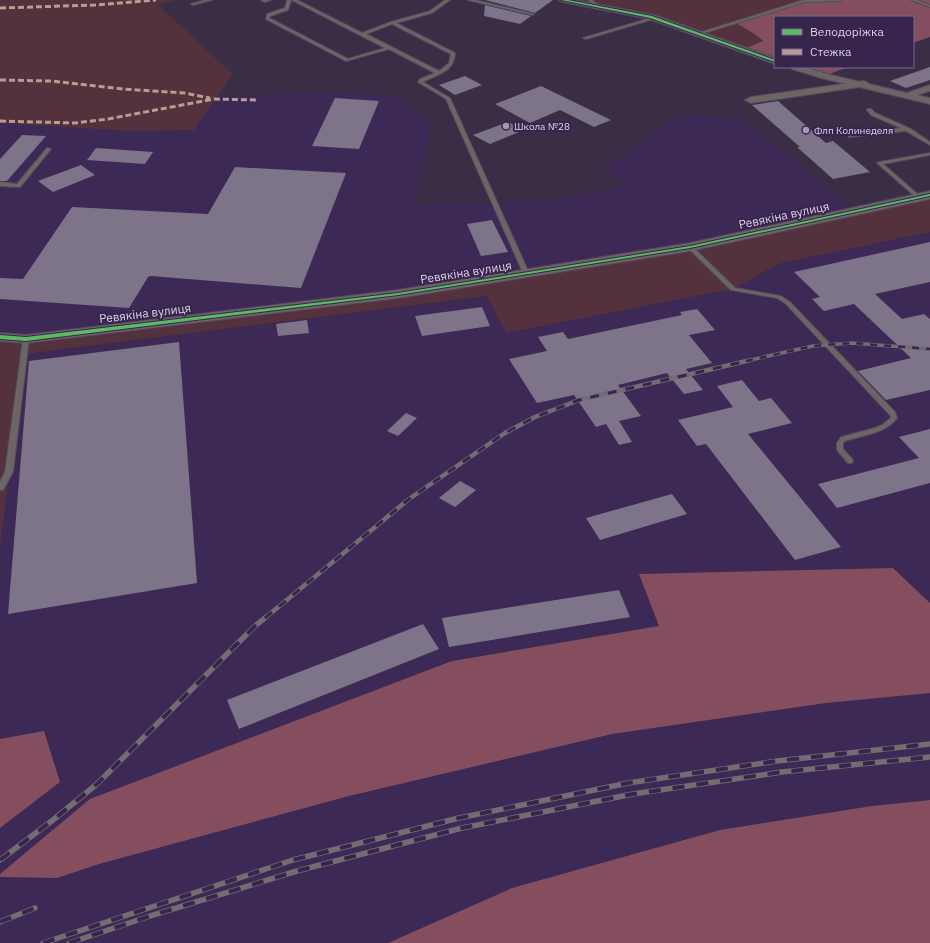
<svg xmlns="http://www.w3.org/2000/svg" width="930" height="943" font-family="'IBM Plex Sans',sans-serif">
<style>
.built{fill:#3d2955}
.green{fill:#53313d}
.forest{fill:#844e5f}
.building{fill:#7d7489}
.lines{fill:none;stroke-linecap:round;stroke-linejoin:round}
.service-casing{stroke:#534a5e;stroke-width:2}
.minor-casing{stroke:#534a5e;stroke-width:2}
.tertiary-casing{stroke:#534a5e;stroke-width:2}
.service{fill:#6c6564;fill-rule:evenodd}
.minor{fill:#6c6564;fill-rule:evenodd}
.tertiary{fill:#6c6564;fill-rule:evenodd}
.rail-far2-casing{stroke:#736c71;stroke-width:3.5}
.rail-far1-casing{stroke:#736c71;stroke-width:4.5}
.rail-casing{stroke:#736c71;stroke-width:5.5}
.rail-far2{stroke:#38254e;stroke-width:2.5;stroke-dasharray:7;stroke-linecap:butt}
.rail-far1{stroke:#38254e;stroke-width:3;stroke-dasharray:9;stroke-linecap:butt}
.rail{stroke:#38254e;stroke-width:4;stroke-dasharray:12;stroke-linecap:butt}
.quiet{stroke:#b99d93;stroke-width:3;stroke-dasharray:6 3;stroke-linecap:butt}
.cycleway-casing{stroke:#38254e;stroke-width:2}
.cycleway{fill:#5cba63;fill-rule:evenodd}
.poi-dot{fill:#a499b2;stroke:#38254e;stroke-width:1.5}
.labels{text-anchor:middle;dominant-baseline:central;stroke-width:4;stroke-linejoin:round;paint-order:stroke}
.far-poi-label{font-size:10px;fill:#ddd3ec;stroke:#38254e;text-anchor:start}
.street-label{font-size:12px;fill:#ddd3ec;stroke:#38254e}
</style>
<rect width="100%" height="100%" fill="#392e45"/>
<g class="built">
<polygon points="327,92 393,96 431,124 414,204 544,202 623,186 605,167 682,114 743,119 854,211 690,247 398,294 26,339 0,337 0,123 129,131 194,130 217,97"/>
<polygon points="930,232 930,603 893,568 639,574 659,626 452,661 0,874 0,828 60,781 44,731 0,739 0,547 24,355 487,295 732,289 781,263"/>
<polygon points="930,693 930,800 872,806 720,830 512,888 388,943 0,943 0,877 57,878 99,864 349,796 612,734 826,703"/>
</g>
<g class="green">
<polygon points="0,0 175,0 158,5 233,74 194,130 129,131 0,123"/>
<polygon points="565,0 839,0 737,23 753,33 763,42 742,50 651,17"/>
<polygon points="930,195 930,232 781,263 732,289 506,333 487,296 24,354 0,547 0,337 26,339 398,294 690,247"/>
</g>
<g class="forest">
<polygon points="839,0 930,0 930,37 913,43 913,17 775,17 775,61 742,50 763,41 753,33 736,23 805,1"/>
<polygon points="795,67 848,67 824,76"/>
<polygon points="893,568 930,603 930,693 826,703 612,734 349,796 99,864 57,878 0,877 0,874 90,799 452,661 659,626 639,574"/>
<polygon points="44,731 60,782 0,828 0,739"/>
<polygon points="930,800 930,943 388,943 512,888 720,830 872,806"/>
</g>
<g class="building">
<polygon points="485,0 553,0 535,13"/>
<polygon points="485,5 531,16 520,24 484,16"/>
<polygon points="930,67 930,80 906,88 890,81"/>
<polygon points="465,76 482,85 455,95 439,85"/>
<polygon points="541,86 611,120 594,127 560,110 530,123 495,104"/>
<polygon points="335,98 379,101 359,149 312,146"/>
<polygon points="778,101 826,143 833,141 870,172 833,179 797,147 800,147 752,105"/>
<polygon points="508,122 524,130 490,144 473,135"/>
<polygon points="22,135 46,136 7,181 0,181 0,159"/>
<polygon points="96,148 153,152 145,164 87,160"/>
<polygon points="81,165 95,175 53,192 38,181"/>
<polygon points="235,167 346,173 301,288 151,276 148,277 129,308 0,299 0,278 23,279 72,207 208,214"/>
<polygon points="492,220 508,252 481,256 467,224"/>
<polygon points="930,242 930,282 875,294 902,319 924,314 930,319 930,390 886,400 858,371 911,358 854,304 824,311 812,299 820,297 794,272"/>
<polygon points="482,307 490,326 422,336 415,316"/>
<polygon points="697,309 715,330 689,335 712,363 686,369 703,390 684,394 667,373 618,385 641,416 619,421 632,442 619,445 606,424 596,427 574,395 537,403 509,359 547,351 538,337 563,332 568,339 682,315 680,312"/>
<polygon points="307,320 309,333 278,336 276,324"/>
<polygon points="179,342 197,583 8,614 29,361"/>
<polygon points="742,380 759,401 771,398 792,423 748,434 841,547 795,560 706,444 697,446 678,420 733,407 717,386"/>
<polygon points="406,413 417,418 398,436 387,431"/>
<polygon points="930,429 930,483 837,508 818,484 919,458 899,437"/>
<polygon points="460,481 476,490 455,507 439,498"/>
<polygon points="672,494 687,514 600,540 586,518"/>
<polygon points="619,590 630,617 449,647 442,618"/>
<polygon points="423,624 439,649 239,729 227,700"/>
</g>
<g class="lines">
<g class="service-casing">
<g id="service">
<polygon points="205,0 212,0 193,5 191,4"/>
<polygon points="261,0 271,0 265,2"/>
<path d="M287,0H291L288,10L270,16L269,18L348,59L385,48L292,0H297L362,33L391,22L430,11L445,0H450L432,13L396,23L455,53C454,73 437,74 423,82L450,98L529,273L528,274H524L523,273L446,99L418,82L420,79L435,73L389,49L346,61L266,19L267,14L285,8ZM392,24L451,54L449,63L439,71L366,34Z"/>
<polygon points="468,0 475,0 534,14 532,15"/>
<polygon points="588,0 592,0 602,8 599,9"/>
<polygon points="804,0 841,0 839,1 805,2 701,34 698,33"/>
<polygon points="911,0 917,0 930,5 930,7"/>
<polygon points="654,17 657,18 586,39 583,38"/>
<polygon points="867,109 871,109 875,113 911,129 930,142 930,145 906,131 849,137 849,135 851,135 901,128 871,115 867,110"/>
<polygon points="47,148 51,149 20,187 0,186 0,182 17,184"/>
<polygon points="930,153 930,155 883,164 921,197 922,198 919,200 877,163 879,162"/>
<path d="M690,245L692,246L735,288L781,296L790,302L895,412L897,418C885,434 863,435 845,441L843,443V449L852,459L853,461L852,463H848L837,450V443L841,437L875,428L882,425L891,418L890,415L786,304L777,298L731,290L688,248V246Z"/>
<polygon points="26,337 29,339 13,472 3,490 0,490 0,482 5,472 23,339"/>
</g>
</g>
<g class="minor-casing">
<g id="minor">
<polygon points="559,0 575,0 654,15 775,58 775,64 649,19 563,2"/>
<polygon points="791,67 804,67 827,74 907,93 930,85 930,91 917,95 930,98 930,104 821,78 792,69"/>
</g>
</g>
<g class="tertiary-casing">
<g id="tertiary">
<polygon points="863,81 867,82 868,84 867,86 751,103 745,100 751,97"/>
<polygon points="930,191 930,199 690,251 398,298 26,343 0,341 0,333 26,335 398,290 690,243"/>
</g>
</g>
<use href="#service" class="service"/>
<use href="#minor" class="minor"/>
<use href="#tertiary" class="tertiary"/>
<g class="rail-far2-casing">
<polyline id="rail-far2" points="746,361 813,346 852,343 930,349"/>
</g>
<g class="rail-far1-casing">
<polyline id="rail-far1" points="265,618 409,499 505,433 535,417 579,400 751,360"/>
</g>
<g class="rail-casing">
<g id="rail">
<polyline points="0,860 53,820 97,784 254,627 266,617"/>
<polyline points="0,922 35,908"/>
<polyline points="43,943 293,860 459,818 628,783 777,761 930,744"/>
<polyline points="69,943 150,916 297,871 462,828 633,794 782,772 930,757"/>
</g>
</g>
<use href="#rail-far2" class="rail-far2"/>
<use href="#rail-far1" class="rail-far1"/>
<use href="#rail" class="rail"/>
<g class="quiet">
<polyline points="0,8 95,5 156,0"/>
<polyline points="0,80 51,81 123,89 184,93 210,98"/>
<polyline points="0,121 75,123 108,119 214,99 256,100"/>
</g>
<g class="cycleway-casing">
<g id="cycleway">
<polygon points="561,0 568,0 652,16 775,60 775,62 650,18"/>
<polygon points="930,194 930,196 690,248 398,295 26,341 0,339 0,335 26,337 398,293 690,246"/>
</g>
</g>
<use href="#cycleway" class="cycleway"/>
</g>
<g class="poi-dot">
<circle cx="506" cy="126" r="4"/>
<circle cx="806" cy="130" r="4"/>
</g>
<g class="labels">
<g class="far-poi-label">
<text x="514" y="126">Школа №28</text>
<text x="814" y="130">Флп Колинеделя</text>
</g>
<g class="street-label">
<text transform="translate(784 215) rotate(-12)">Ревякіна вулиця</text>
<text transform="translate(466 272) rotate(-9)">Ревякіна вулиця</text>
<text transform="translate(145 313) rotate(-7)">Ревякіна вулиця</text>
</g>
</g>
<rect x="774" y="16" width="140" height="52" fill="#38254e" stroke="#7a6b8d"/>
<rect x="782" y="29" width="20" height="6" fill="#5cba63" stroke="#7a6b8d"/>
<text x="810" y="36" font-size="12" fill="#ddd3ec">Велодоріжка</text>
<rect x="782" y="49" width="20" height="6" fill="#b99d93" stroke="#7a6b8d"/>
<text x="810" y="56" font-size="12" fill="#ddd3ec">Стежка</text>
</svg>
